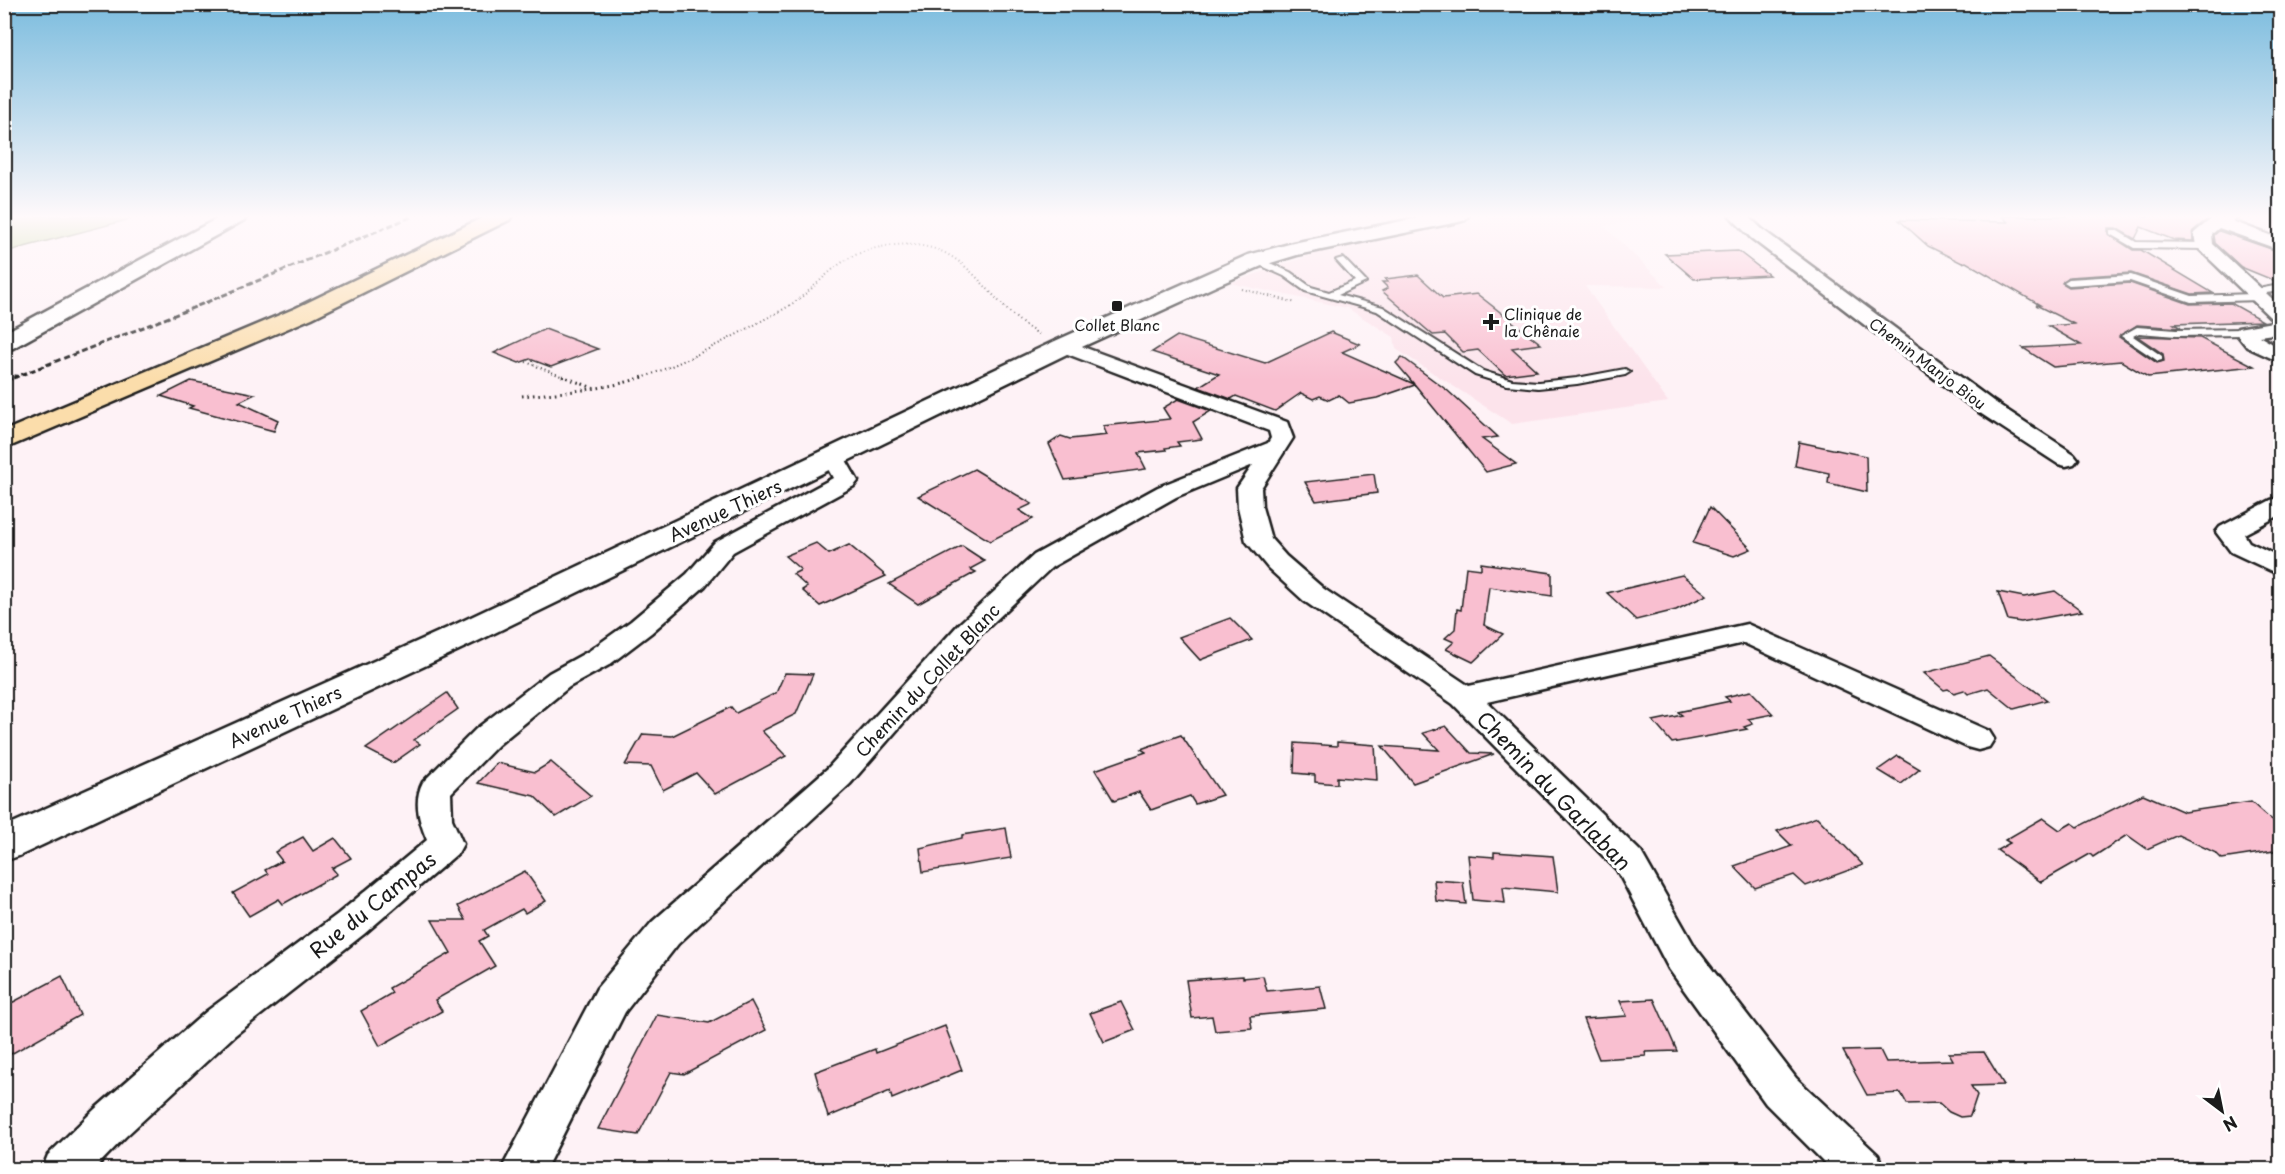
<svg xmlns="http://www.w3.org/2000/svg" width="2285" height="1174" font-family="'Playpen Sans',sans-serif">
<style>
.built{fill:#fce3eb}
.green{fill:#b7d48d;stroke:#6a7854;stroke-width:1.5}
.building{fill:#f9bfd0;stroke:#1c1c1c;stroke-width:1.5}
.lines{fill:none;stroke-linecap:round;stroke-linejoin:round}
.service-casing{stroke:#1c1c1c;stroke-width:4}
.minor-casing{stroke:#1c1c1c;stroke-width:5}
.tertiary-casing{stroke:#1c1c1c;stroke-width:5}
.secondary-casing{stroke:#1c1c1c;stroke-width:5}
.trunk-casing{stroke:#1c1c1c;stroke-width:5}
.path-far1{stroke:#1c1c1c;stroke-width:2;stroke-dasharray:1 3;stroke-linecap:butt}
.path{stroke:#1c1c1c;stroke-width:3;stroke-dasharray:1.5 4;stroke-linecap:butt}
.service{fill:#fff;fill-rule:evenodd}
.minor{fill:#fff;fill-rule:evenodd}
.tertiary{fill:#fff;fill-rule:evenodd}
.secondary{fill:#fff;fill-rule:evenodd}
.trunk{fill:#fbddab;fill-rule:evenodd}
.rail-far1{stroke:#1c1c1c;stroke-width:3;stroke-dasharray:6 3;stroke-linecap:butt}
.rail{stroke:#1c1c1c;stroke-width:4;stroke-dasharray:8 4;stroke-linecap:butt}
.poi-dot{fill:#1c1c1c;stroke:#fff;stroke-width:2}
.labels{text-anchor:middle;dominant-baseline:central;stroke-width:6;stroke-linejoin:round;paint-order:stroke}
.far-poi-label{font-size:15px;fill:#1c1c1c;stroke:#fff;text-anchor:start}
.far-street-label{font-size:15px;fill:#1c1c1c;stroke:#fff}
.street-label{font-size:18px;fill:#1c1c1c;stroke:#fff}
.near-street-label{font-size:21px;fill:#1c1c1c;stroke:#fff}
</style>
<rect width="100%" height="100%" fill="#fef2f6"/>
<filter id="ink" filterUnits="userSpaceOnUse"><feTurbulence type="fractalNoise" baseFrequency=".0167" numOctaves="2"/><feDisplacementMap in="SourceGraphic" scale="12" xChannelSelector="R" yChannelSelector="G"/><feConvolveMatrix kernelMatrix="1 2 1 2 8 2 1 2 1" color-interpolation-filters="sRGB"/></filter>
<g filter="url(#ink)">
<polygon class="built" points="1496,216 1662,216 1604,226 1667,287 1585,286 1668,402 1512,424 1396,349 1394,337 1347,308 1230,283 1340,245"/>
<polygon class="green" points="5,216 142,216 5,252"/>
<g class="building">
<polygon points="2002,216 2211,216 2193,231 2193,241 2174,240 2141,227 2135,239 2116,228 2108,228 2108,234 2133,250 2141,250 2213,293 2192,294 2131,273 2069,277 2062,283 2069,287 2130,283 2190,304 2231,303 2263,321 2174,324 2181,328 2137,325 2119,337 2157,363 2164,361 2163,354 2137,336 2200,338 2254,366 2148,377 2121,361 2053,367 2023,348 2081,345 2048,326 2074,324 2036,305 2040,305 1966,262 1962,263 1928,246 1899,220 2008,222"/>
<polygon points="2219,231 2280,252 2280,283 2241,267 2215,243 2214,235"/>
<polygon points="1738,251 1769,275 1694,279 1665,254"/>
<polygon points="1418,275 1443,298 1477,294 1541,344 1512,348 1537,371 1505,375 1478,350 1463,352 1445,334 1433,335 1382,291 1388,288 1382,282 1388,282 1385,279"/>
<polygon points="545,329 598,349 551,367 530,359 519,363 494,353"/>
<polygon points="1331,332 1360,344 1342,352 1414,384 1396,363 1402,357 1448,391 1498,437 1482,439 1516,464 1486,472 1415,385 1377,398 1349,403 1339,395 1329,400 1320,396 1313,399 1301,393 1275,411 1236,396 1231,399 1198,387 1219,374 1152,352 1177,336 1265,363"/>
<polygon points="191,381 255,394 239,402 278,420 274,431 189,408 193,406 161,396"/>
<polygon points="1178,399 1211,411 1193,422 1202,439 1177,442 1180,446 1165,448 1166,450 1138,453 1146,469 1065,480 1049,444 1061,436 1070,439 1107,435 1103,426 1170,419 1163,408"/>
<polygon points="1799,442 1866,456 1867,492 1828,483 1829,473 1795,466"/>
<polygon points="974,469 1032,504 1019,510 1033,519 990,541 918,496"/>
<polygon points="1374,474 1377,493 1316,501 1305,482"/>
<polygon points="1710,507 1751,549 1734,556 1693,543"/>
<polygon points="816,543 829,554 849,545 886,576 820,606 802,590 807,587 793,574 801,570 785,556"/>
<polygon points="962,546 985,561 970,569 976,572 918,604 889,584"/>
<polygon points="1481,563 1552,573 1552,596 1489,587 1484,625 1503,634 1473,662 1446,649 1454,642 1445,638 1455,629 1457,609 1461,610 1466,567 1481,569"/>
<polygon points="1682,575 1707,595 1676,610 1636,620 1607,593"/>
<polygon points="2055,591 2082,611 2021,622 2008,620 1998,592 2024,597"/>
<polygon points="1230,618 1252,640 1200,660 1179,637"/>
<polygon points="1989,656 2047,700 2014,709 1988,688 1968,694 1964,690 1954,693 1948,689 1944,690 1924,673"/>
<polygon points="785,673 813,674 796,714 762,731 786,756 715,794 696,773 663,790 651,766 625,765 643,734 672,736 731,707 736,713 776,693"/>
<polygon points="1751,691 1773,714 1748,719 1753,724 1744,727 1747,729 1672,743 1653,721 1682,715 1678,712 1730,701 1725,697"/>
<polygon points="447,693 458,709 414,740 420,744 393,763 366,749"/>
<polygon points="1446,726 1471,753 1494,754 1413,783 1382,746 1439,750 1423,733"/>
<polygon points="1181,735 1222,795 1195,804 1190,796 1151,810 1139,792 1114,801 1095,770 1146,752 1141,749"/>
<polygon points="1337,742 1375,745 1377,780 1337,777 1337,784 1315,782 1315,775 1294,773 1295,743 1337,746"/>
<polygon points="1898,756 1920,769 1901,784 1878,770"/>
<polygon points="551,762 591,796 556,817 534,796 478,783 497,763 535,772"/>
<polygon points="2143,794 2184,812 2251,802 2280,828 2280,850 2222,859 2216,853 2178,835 2147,849 2127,835 2093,857 2090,854 2041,882 1997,850 2010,843 2005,840 2043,818 2060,830 2072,823 2078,827"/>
<polygon points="1817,817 1863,865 1806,886 1794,875 1755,888 1734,866 1792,846 1777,831"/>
<polygon points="1006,828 1011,858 923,872 920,848 962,838 962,835"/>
<polygon points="303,837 313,851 335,838 351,858 332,868 337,874 283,904 279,899 249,916 233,893 268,874 265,870 282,861 275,852"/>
<polygon points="1494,852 1553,856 1558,892 1503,887 1505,903 1473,900 1468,855 1494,857"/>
<polygon points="525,871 546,901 525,913 522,909 484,930 488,936 479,941 495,966 435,1000 442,1011 380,1046 361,1011 392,993 389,988 451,953 432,920 466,920 458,906"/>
<polygon points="1434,880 1463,882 1466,904 1436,901"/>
<polygon points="62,976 80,1015 4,1058 4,1007"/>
<polygon points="1243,976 1243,978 1263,976 1267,991 1320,986 1326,1009 1250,1016 1252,1028 1215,1031 1212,1016 1192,1018 1186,980"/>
<polygon points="1654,999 1677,1051 1645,1052 1646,1056 1599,1059 1583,1019 1627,1016 1620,1001"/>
<polygon points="751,1001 766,1030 684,1074 671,1072 638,1135 598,1129 657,1015 709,1023"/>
<polygon points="1121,1002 1135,1030 1104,1042 1090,1013"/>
<polygon points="945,1026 962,1070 892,1099 890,1091 828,1117 815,1072 875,1049 876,1053"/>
<polygon points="1880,1050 1886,1062 1953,1060 1949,1053 1984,1052 2004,1085 1971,1086 1977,1095 1970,1116 1960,1117 1949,1112 1939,1103 1907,1104 1901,1093 1867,1095 1843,1051"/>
</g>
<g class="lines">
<g class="service-casing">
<g id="service">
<polygon points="2110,230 2116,230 2136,242 2205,243 2209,246 2205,249 2134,248 2110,234"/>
<polygon points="1256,257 1290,272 1311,287 1329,292 1355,281 1336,260 1343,258 1366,282 1338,295 1383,307 1483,371 1512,380 1538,382 1577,378 1625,369 1630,372 1625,375 1577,384 1538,388 1507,385 1475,375 1377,311 1305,291 1284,276 1253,262 1252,260"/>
<polygon points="2131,275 2192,296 2253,294 2250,292 2252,290 2280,285 2280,291 2259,294 2265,297 2260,300 2191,302 2130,281 2069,285 2064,282 2069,279"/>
<polygon points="2137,327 2176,330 2245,329 2250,332 2245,335 2176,336 2139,333 2133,336 2162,356 2162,360 2158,361 2121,336"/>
</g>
</g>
<g class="minor-casing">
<g id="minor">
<polygon points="1730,216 1748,216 1763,230 1993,401 2074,454 2078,459 2074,464 2066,466 2058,464 1977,411 1751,238"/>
<polygon points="2215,216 2238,216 2232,221 2280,239 2280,250 2219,228 2212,234 2213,244 2280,306 2280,333 2259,336 2280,348 2280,362 2247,347 2235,332 2238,328 2278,321 2273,320 2196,246 2194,233"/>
<polygon points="1064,340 1287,422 1293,438 1261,488 1262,507 1271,539 1286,556 1324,589 1469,686 1747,624 1989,731 1994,739 1989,747 1978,750 1967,747 1744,643 1487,702 1641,852 1695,947 1796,1078 1878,1155 1884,1170 1832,1170 1766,1104 1669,969 1617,870 1453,704 1304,601 1268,568 1250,546 1246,541 1238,507 1237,488 1253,465 1176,497 1052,567 979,636 850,784 678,944 625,1012 545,1170 501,1170 597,988 652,922 828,768 959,624 1034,555 1158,487 1268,443 1271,438 1269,431 1057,350 1054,346 1057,342"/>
<path d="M834,451L842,453L858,481L854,486L733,552L705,586L651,633L609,665L569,687L498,745L451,793L452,819L463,844L458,853L364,934L235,1035L125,1137L93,1170H42L48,1155L95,1109L207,1011L338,914L427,840C419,821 413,801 423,782L476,729L549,673L589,651L631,621L687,574L715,542L833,478L822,458L826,453Z"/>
<polygon points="2280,498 2280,515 2244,534 2249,542 2280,557 2280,575 2231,552 2216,532 2220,527 2271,500"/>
</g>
</g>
<g class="tertiary-casing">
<polygon id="tertiary" points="222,216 247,216 244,220 13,348 4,350 4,333"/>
</g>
<g class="secondary-casing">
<polygon id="secondary" points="1427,216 1468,216 1465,220 1458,222 1297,255 1264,265 1218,285 1073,351 478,641 19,856 4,861 4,827 454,625 1055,341 1248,255 1293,243"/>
</g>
<g class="trunk-casing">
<polygon id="trunk" points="486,216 512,216 509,220 312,318 4,449 4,431 296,308"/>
</g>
<g class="path-far1">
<polyline points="1242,289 1296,303"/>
<polyline points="526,362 566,378"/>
<path d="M642,378C684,362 726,341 765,319C777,313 790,306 800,298C816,286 829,270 846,260C872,244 914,239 943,252C980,269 1001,315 1039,334"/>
</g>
<g class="path">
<polyline points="562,376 593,388"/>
<path d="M522,396C564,392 607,390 646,376"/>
</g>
<use href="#service" class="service"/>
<use href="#minor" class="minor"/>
<use href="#tertiary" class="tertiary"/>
<use href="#secondary" class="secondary"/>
<use href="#trunk" class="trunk"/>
<polyline class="rail-far1" points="13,378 195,307 413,216"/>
<polyline class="rail" points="4,381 17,376"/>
</g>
</g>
<linearGradient id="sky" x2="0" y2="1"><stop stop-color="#7bbcde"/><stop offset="0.57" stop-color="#fff9fb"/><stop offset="1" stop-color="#fff9fb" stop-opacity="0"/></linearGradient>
<rect width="2285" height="380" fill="url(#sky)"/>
<g class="poi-dot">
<rect x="1111" y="300" width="12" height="12" rx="3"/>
<path d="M1488 313h6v6h6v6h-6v6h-6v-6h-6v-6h6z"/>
</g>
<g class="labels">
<g class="far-poi-label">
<text x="1504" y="313">Clinique de<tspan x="1504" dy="17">la Chênaie</tspan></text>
<text x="1117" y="324" text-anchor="middle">Collet Blanc</text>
</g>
<g class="far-street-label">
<text transform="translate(1928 363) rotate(37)">Chemin Manjo Biou</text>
</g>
<g class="street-label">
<text transform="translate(725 510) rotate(-25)">Avenue Thiers</text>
<text transform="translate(927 680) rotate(-47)">Chemin du Collet Blanc</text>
<text transform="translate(285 716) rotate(-25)">Avenue Thiers</text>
</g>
<g class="near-street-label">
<text transform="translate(1555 790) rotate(46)">Chemin du Garlaban</text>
<text transform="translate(372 904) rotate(-39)">Rue du Campas</text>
</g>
</g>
<rect width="2285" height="1174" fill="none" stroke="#fff" stroke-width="24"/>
<rect x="12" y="12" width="2261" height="1150" fill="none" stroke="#1c1c1c" stroke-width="2" filter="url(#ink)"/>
<g transform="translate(2222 1111) rotate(148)" stroke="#ffffff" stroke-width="4.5" paint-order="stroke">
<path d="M0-4.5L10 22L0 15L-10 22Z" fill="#1c1c1c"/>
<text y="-9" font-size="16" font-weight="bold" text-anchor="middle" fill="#1c1c1c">N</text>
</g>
</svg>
